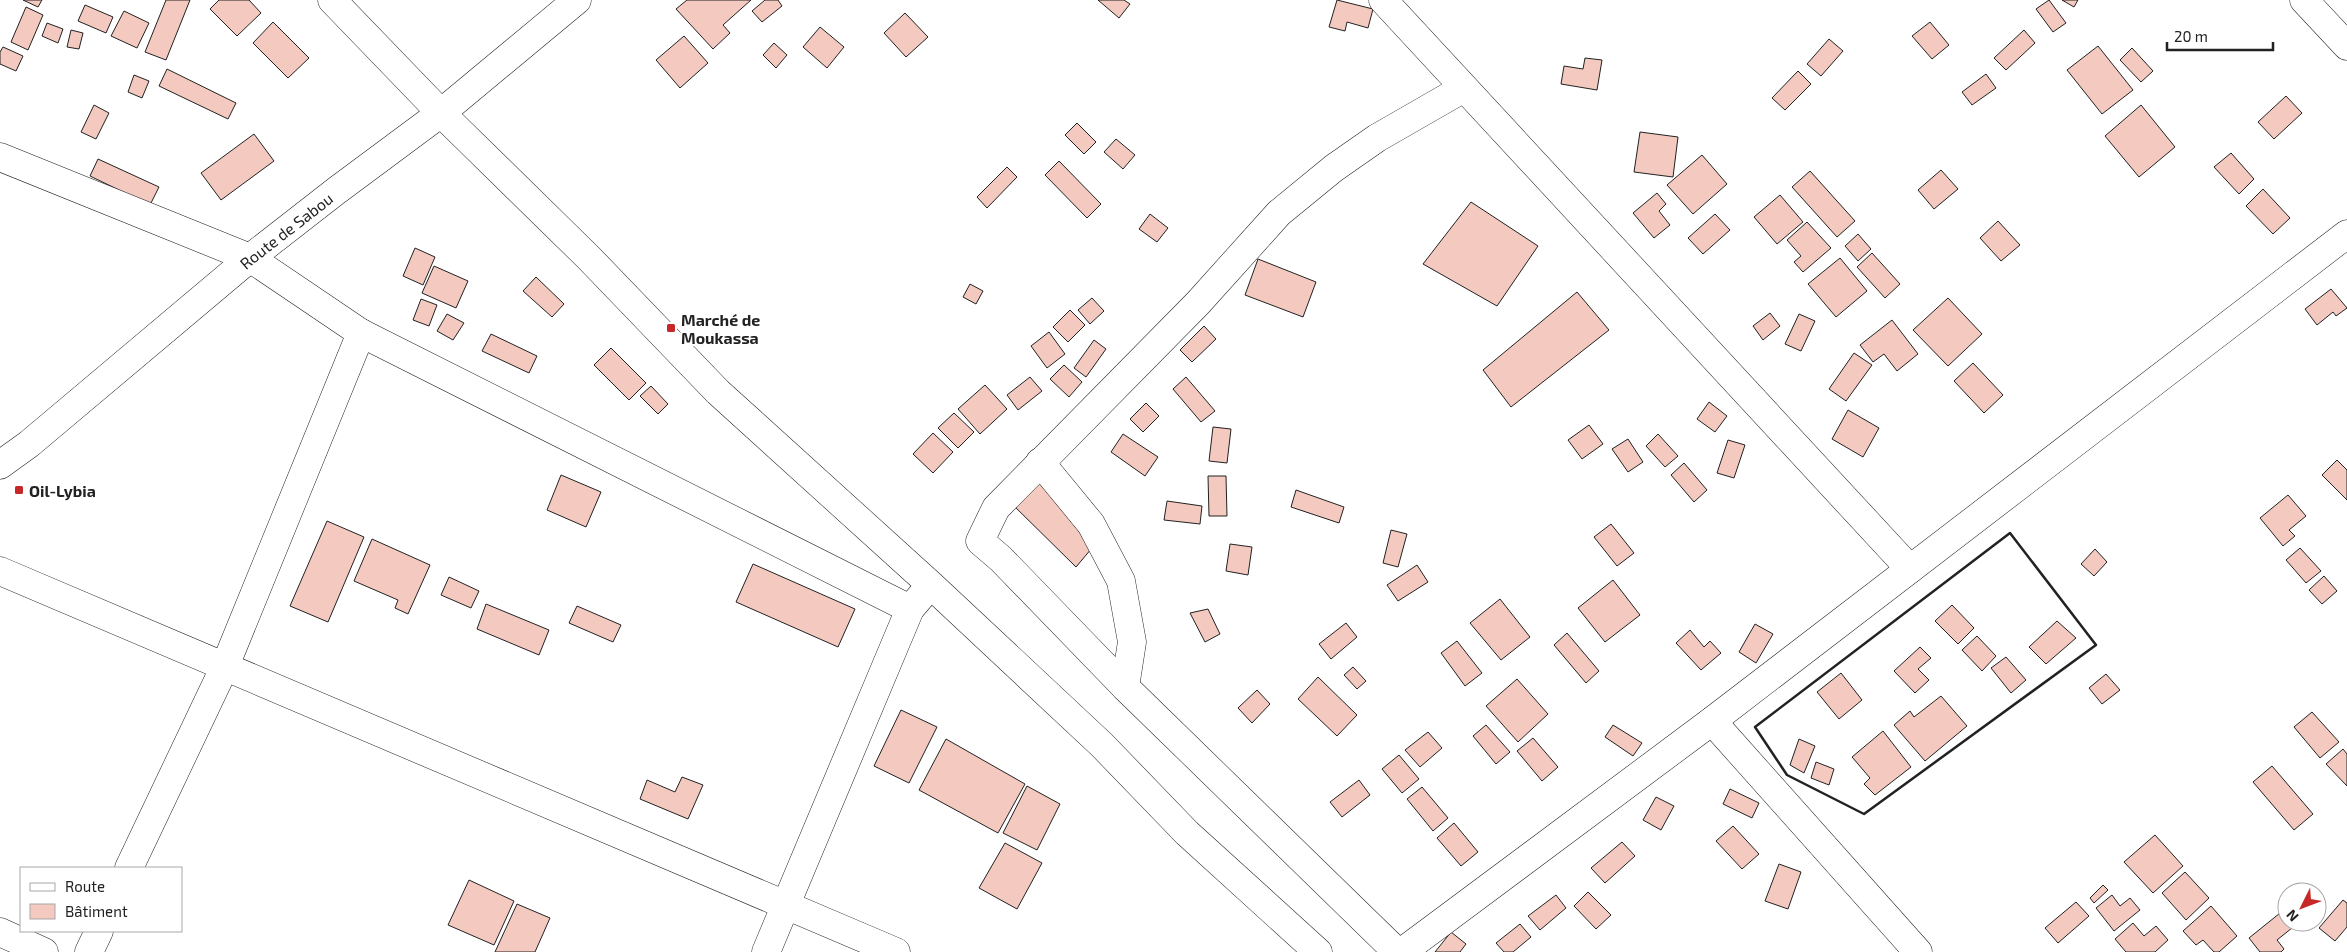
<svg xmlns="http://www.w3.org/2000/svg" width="2347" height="952" font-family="'Exo 2',sans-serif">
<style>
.building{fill:#f3c9c0;stroke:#222}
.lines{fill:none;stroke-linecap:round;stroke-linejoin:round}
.minor-casing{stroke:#222;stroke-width:29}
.major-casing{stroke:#222;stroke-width:29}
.minor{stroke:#fff;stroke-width:28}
.major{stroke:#fff;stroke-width:28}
.wall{stroke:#222;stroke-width:2.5}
.poi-dot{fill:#c62828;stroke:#fff;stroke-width:2}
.labels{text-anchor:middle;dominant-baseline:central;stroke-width:4;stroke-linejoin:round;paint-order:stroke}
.street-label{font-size:16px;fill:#222;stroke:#fff}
.poi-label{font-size:16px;font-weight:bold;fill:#222;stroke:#fff;text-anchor:start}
</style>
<rect width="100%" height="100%" fill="#fff"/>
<g class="building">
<polygon points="23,0 42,0 38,7"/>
<polygon points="166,0 190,0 166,60 145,52"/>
<polygon points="219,0 249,0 261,13 237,36 210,9"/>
<polygon points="687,0 751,0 723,25 730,33 713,49 676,9"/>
<polygon points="765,0 778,0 782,6 762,22 752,11"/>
<polygon points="1098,0 1124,0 1130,4 1119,18"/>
<polygon points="1337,0 1373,9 1368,28 1347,22 1345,31 1329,27"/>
<polygon points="2049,0 2066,23 2053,32 2036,9"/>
<polygon points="2062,0 2078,0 2074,7"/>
<polygon points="85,5 113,17 106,33 78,21"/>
<polygon points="26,7 43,15 28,50 11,42"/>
<polygon points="124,11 149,23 137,48 111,36"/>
<polygon points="905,13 928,37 906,57 884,33"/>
<polygon points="273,22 309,58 288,78 253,43"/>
<polygon points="1930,22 1949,45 1932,59 1912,36"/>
<polygon points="47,23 63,29 58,43 42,36"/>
<polygon points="820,27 844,47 827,68 803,47"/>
<polygon points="71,30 83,33 79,49 67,47"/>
<polygon points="2024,30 2035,43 2006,70 1994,58"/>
<polygon points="684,36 708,63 680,88 656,60"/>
<polygon points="1829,39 1843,51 1821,76 1807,64"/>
<polygon points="774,43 787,55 776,68 763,55"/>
<polygon points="2098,46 2133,90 2102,114 2067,70"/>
<polygon points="3,47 23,56 16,71 0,64 0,52"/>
<polygon points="2132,48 2153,71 2141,82 2120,60"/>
<polygon points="1585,58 1602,60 1597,90 1561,84 1564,66 1583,69"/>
<polygon points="167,69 236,103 228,119 159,86"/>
<polygon points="1798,71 1811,84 1785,110 1772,98"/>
<polygon points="1986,74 1996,88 1972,105 1962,92"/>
<polygon points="134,75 149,81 142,98 128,92"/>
<polygon points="2286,96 2302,113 2274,139 2258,122"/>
<polygon points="94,105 109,113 96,139 81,132"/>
<polygon points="2141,105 2175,147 2139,177 2105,136"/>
<polygon points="1077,123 1096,142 1084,154 1065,135"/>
<polygon points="1640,132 1678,137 1673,177 1634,172"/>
<polygon points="254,134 274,161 221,200 201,173"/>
<polygon points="1116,139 1135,155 1123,169 1104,152"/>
<polygon points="2231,153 2254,179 2239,194 2214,167"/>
<polygon points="1702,155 1727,184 1693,214 1667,185"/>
<polygon points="98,159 159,187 150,205 90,176"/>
<polygon points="1059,161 1101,204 1087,218 1045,175"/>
<polygon points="1007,167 1017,177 987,208 977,197"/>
<polygon points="1941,170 1958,189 1934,209 1918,190"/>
<polygon points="1810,171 1855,221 1837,237 1792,187"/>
<polygon points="2263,189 2290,218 2273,234 2246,206"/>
<polygon points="1657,193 1666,204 1659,211 1670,225 1654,238 1633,213"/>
<polygon points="1780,195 1803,222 1777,244 1754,217"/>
<polygon points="1471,202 1538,246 1497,306 1423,264"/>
<polygon points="1150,214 1168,228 1157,242 1139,229"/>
<polygon points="1715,214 1730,230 1703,254 1688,238"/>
<polygon points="1998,221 2020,245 2001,261 1980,238"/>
<polygon points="1807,222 1831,248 1803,272 1794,262 1801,256 1787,240"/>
<polygon points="1858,234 1871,249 1858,261 1845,246"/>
<polygon points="415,248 435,257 423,285 403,276"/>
<polygon points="1872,253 1900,284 1885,298 1857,267"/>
<polygon points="1840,258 1867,291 1836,317 1808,284"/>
<polygon points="1258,259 1316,282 1303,317 1245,295"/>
<polygon points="434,266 468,281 456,308 422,293"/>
<polygon points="536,277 564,304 552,317 523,291"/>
<polygon points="970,284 983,291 976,304 963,297"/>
<polygon points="2331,289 2347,308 2336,316 2333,312 2317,325 2305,309"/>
<polygon points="1577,292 1609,330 1511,407 1483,370"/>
<polygon points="1092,298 1104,311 1090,324 1078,310"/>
<polygon points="1948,298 1982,334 1948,366 1913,330"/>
<polygon points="421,299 437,305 429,326 413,320"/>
<polygon points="1070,310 1085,325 1068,342 1053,327"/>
<polygon points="1770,313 1780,326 1763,340 1753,326"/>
<polygon points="447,314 464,323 453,340 437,331"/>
<polygon points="1799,314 1815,321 1801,351 1785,344"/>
<polygon points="1892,320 1918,354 1897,371 1884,354 1873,362 1860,345"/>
<polygon points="1204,326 1216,339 1192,362 1180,350"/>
<polygon points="1049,332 1065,354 1047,368 1031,346"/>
<polygon points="491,334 537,356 529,373 482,351"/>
<polygon points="1094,340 1106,349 1086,377 1074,368"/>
<polygon points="611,348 646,383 629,400 594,365"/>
<polygon points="1854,353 1872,365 1846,401 1829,389"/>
<polygon points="1973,363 2003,395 1984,413 1954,381"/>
<polygon points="1064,365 1082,382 1069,397 1050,379"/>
<polygon points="1030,377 1042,391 1018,410 1007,395"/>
<polygon points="1186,377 1215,411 1201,422 1173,389"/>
<polygon points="985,385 1007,409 980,434 958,409"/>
<polygon points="651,386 668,404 658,414 640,396"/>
<polygon points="1709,402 1727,416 1715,432 1697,419"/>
<polygon points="1146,403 1159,416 1143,432 1130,419"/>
<polygon points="1848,410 1879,428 1863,457 1832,439"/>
<polygon points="954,413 974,432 958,448 938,428"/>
<polygon points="1589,425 1603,444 1582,459 1568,440"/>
<polygon points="1213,427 1231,429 1227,463 1209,461"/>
<polygon points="933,433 953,452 933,473 913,454"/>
<polygon points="1123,434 1158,457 1145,476 1111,452"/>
<polygon points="1658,434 1678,456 1665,467 1646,446"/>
<polygon points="1628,439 1643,462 1628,472 1612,449"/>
<polygon points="1728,440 1745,445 1734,478 1717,473"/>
<polygon points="2337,460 2347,470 2347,500 2322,475"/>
<polygon points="1684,463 1707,490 1694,502 1671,475"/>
<polygon points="561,475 601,492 586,527 547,510"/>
<polygon points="1208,476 1226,476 1227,516 1209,516"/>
<polygon points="1038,479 1092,548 1076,567 1011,503"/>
<polygon points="1296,490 1344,507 1339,523 1291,507"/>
<polygon points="2288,495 2306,516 2289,530 2295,536 2283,546 2260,518"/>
<polygon points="1167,501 1202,506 1200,524 1164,520"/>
<polygon points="327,521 364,537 328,622 290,606"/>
<polygon points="1611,524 1634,553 1617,566 1594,537"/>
<polygon points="1391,530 1407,534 1398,567 1383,563"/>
<polygon points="372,539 430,565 408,614 395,608 398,600 354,581"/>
<polygon points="1230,544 1252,547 1248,575 1226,571"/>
<polygon points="2300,548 2321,571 2306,583 2286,560"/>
<polygon points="2095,549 2107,562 2094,576 2081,564"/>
<polygon points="753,564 855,609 838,647 736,602"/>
<polygon points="1417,565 1428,582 1398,601 1387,585"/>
<polygon points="2324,576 2337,591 2322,604 2309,590"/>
<polygon points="449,577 479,591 471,608 441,595"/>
<polygon points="1613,580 1640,615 1605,642 1578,608"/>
<polygon points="1500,599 1530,637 1501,660 1470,623"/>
<polygon points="486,604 549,630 539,655 477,629"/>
<polygon points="1952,605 1974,628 1958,644 1935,621"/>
<polygon points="577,606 621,625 613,642 569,623"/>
<polygon points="1208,609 1220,634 1205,642 1190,613"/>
<polygon points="2057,621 2076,638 2046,664 2029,647"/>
<polygon points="1346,623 1357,637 1331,659 1319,644"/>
<polygon points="1755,624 1773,634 1756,663 1739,652"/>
<polygon points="1690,630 1704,647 1710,641 1721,653 1701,670 1676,643"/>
<polygon points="1567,633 1599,671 1586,683 1554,645"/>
<polygon points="1977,636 1996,656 1982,671 1962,650"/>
<polygon points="1457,641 1482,673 1465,686 1441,653"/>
<polygon points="1920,647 1931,658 1918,669 1929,680 1915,693 1894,671"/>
<polygon points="2006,657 2026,680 2011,693 1991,668"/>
<polygon points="1353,667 1366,681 1357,689 1344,675"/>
<polygon points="1841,673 1862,700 1839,719 1817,692"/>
<polygon points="2106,674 2120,690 2102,704 2089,688"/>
<polygon points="1318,677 1357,715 1337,736 1298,699"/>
<polygon points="1517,679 1548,714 1518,742 1486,706"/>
<polygon points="1257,690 1270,704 1252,723 1238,708"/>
<polygon points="1941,696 1967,726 1925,761 1894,725 1910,711 1914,717"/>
<polygon points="901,710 937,727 909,783 874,766"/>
<polygon points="2312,712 2339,742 2320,758 2294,727"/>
<polygon points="1486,725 1510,752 1496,764 1473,736"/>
<polygon points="1613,725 1642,743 1633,756 1605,737"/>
<polygon points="1883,731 1911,767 1875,795 1864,784 1870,778 1852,757"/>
<polygon points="1428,732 1442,748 1420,767 1405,750"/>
<polygon points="1533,738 1558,767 1542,781 1517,751"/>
<polygon points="946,739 1025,784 998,833 919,790"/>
<polygon points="1799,739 1815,746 1804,773 1790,765"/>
<polygon points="2343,749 2347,754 2347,786 2326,764"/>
<polygon points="1399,755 1419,779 1402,793 1382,769"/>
<polygon points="1816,762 1834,769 1829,785 1811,778"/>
<polygon points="2272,766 2313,814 2294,830 2253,782"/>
<polygon points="682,777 703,785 688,819 640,799 647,780 675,792"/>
<polygon points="1359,780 1370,795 1342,817 1330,802"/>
<polygon points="1027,786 1060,804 1037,850 1003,833"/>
<polygon points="1422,787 1448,818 1433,831 1407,799"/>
<polygon points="1730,789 1759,803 1752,818 1723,804"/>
<polygon points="1656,797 1674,806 1661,830 1643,820"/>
<polygon points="1454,823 1478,852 1461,866 1437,838"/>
<polygon points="1733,826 1759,854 1742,869 1716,841"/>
<polygon points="2155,835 2183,866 2153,893 2124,862"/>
<polygon points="1622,842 1635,856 1605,883 1591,868"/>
<polygon points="1005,843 1042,863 1017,909 979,888"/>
<polygon points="1779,864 1801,872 1788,909 1765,901"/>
<polygon points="2185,872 2209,898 2186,920 2162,893"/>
<polygon points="469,880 514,901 494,945 448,925"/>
<polygon points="2103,885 2108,890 2094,903 2090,898"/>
<polygon points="1588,892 1611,915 1596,929 1574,906"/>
<polygon points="1556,895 1566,908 1540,930 1528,916"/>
<polygon points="2112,895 2120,906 2130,898 2140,910 2114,931 2096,908"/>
<polygon points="2343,900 2347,903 2347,927 2335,941 2319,928"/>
<polygon points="2076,902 2089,916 2058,943 2045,928"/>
<polygon points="517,904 550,918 535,952 495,952"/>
<polygon points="2211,906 2237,936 2219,952 2214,952 2203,940 2196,945 2183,931"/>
<polygon points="2285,909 2287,912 2287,922 2295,922 2297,924 2277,940 2284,949 2281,952 2260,952 2249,938"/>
<polygon points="2133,923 2144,936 2156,926 2168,940 2155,952 2126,952 2115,939"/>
<polygon points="1520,924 1531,937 1513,952 1504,952 1496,943"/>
<polygon points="1451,932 1466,944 1460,952 1435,952"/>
</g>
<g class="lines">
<g class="minor-casing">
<g id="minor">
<polyline points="332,0 441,113 589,258 718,392 931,585 1102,745 1187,833 1318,952"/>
<polyline points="1383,0 1910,569"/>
<polyline points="2304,0 2347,46"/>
<polyline points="0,157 250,258 361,333 910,609"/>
<polyline points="1040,462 1091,524 1121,581 1132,642 1125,687"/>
<polyline points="0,571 896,952"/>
<polyline points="1712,721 1918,952"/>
<polyline points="129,868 225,666 361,333"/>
<polyline points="0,932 44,952"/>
<polyline points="89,952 99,931"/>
<polyline points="766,952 910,609 922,595"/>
<polyline points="1397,952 1125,687 1001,559 980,541 996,508 1198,303 1279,213 1334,168 1377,138 1464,88"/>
<polyline points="1402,952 1712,721 2347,234"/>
</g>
</g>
<g class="major-casing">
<g id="major">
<path id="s1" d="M0,465L29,444L250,258L336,191L441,113L577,0"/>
</g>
</g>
<use href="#minor" class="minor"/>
<use href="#major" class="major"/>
<polygon class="wall" points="2010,533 2096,645 1864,814 1787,775 1755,727"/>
</g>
<g class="poi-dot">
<rect x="666" y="323" width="10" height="10" rx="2.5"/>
<rect x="14" y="485" width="10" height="10" rx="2.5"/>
</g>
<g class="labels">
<g class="street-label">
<text stroke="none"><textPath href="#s1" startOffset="370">Route de Sabou</textPath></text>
</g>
<g class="poi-label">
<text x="681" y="319">Marché de<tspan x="681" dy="18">Moukassa</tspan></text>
<text x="29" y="490">Oil-Lybia</text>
</g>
</g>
<rect x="20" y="867" width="162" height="65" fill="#ffffff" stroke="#a7a7a7"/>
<rect x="30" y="883" width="25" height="8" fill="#ffffff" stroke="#a7a7a7"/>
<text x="65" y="892" font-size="15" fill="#222222">Route</text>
<rect x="30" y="904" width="25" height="15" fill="#f3c9c0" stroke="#a7a7a7"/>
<text x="65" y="917" font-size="15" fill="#222222">Bâtiment</text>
<g transform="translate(2302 907) rotate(228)"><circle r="24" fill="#ffffff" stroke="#a7a7a7"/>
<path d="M0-4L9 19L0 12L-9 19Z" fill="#c62828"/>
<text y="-8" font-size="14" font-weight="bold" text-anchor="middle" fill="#222222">N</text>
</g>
<path d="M2167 42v8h106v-8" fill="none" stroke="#222222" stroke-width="2.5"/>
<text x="2174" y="42" font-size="15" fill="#222222" stroke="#ffffff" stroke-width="4" paint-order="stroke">20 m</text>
</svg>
